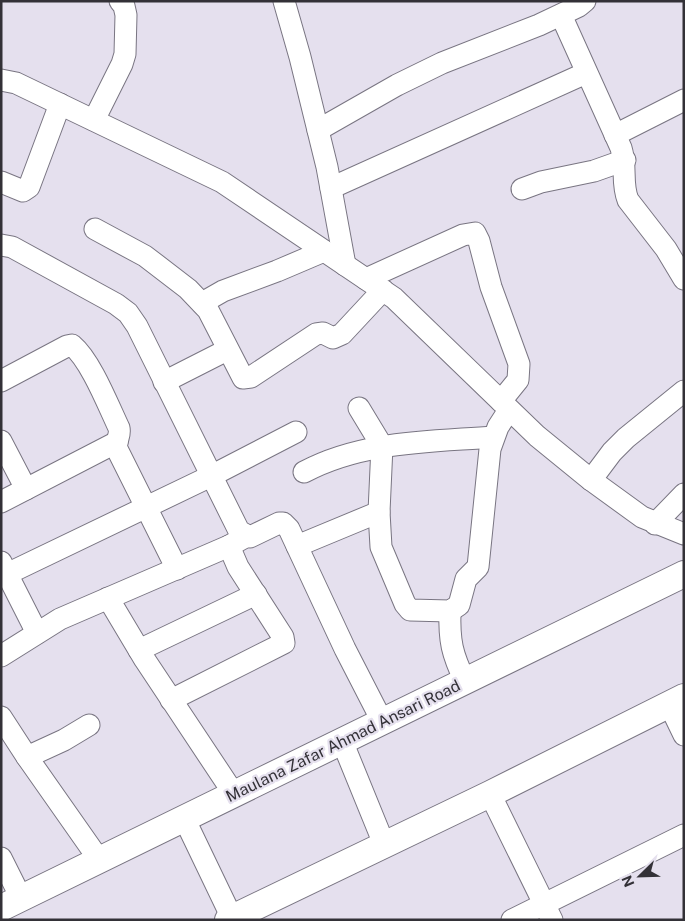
<svg xmlns="http://www.w3.org/2000/svg" width="685" height="921" font-family="'Public Sans',sans-serif">
<style>
.lines{fill:none;stroke-linecap:round;stroke-linejoin:round}
.minor-casing{stroke:#797582;stroke-width:23}
.tertiary-casing{stroke:#797582;stroke-width:28}
.minor{stroke:#fff;stroke-width:21}
.tertiary{stroke:#fff;stroke-width:26}
.labels{text-anchor:middle;dominant-baseline:central;stroke-width:4.5;stroke-linejoin:round;paint-order:stroke}
.street-label{font-size:16px;fill:#333137;stroke:#e5e0ee}
</style>
<rect width="100%" height="100%" fill="#e5e0ee"/>
<g class="lines">
<g class="minor-casing">
<g id="minor">
<polyline points="284,1 300,57 327,167 345,265"/>
<path d="M561,15L621,148C627,167 621,183 628,200L666,249L684,279"/>
<polyline points="1,80 16,83 222,182 394,298 537,436 591,480 642,517 684,534"/>
<polyline points="94,120 122,64 125,54 126,15 124,6 120,1"/>
<polyline points="318,130 397,85 442,63 539,25 579,6 585,1"/>
<polyline points="615,135 684,100"/>
<polyline points="1,182 23,191 29,187 60,104"/>
<polyline points="331,188 586,73"/>
<polyline points="522,189 541,182 594,171 625,160"/>
<polyline points="95,229 145,256 188,289 208,310 243,378 251,377 316,334 323,333 333,338 342,334 383,290"/>
<polyline points="1,245 12,247 116,304 128,313 137,326 239,531 250,537 279,523 283,523 289,529 345,649 382,721"/>
<polyline points="366,279 463,235 475,233 479,241 491,287 519,364 518,380 501,401"/>
<polyline points="202,303 223,291 277,271 324,251"/>
<path d="M1,381L67,346L72,345C91,361 108,405 119,428C121,436 115,441 117,449L177,569"/>
<polyline points="164,382 227,350"/>
<polyline points="359,408 382,446 379,512 381,547 405,604 410,610 450,611 459,605 466,579 478,567 490,449 498,427 509,410"/>
<polyline points="1,441 26,489"/>
<path d="M304,472C362,441 429,442 493,437"/>
<polyline points="591,480 612,452 626,438 684,391"/>
<polyline points="1,502 117,442"/>
<polyline points="655,524 684,494"/>
<polyline points="297,546 379,512"/>
<polyline points="1,562 37,633"/>
<polyline points="7,574 211,476 296,432"/>
<polyline points="108,598 145,660 234,794"/>
<path d="M450,611C449,641 452,654 465,681"/>
<polyline points="139,650 256,594"/>
<polyline points="1,656 60,619 229,546 247,536"/>
<polyline points="171,700 284,643 283,637 238,567 229,546"/>
<polyline points="669,704 684,735"/>
<polyline points="1,717 27,757 100,861"/>
<polyline points="342,741 384,844"/>
<polyline points="27,757 64,740 89,725"/>
<polyline points="490,794 552,920"/>
<polyline points="184,818 232,918"/>
<polyline points="1,858 21,898"/>
<polyline points="512,920 684,835"/>
</g>
</g>
<g class="tertiary-casing">
<g id="tertiary">
<polyline points="1,908 684,574"/>
<polyline points="228,920 490,794 684,697"/>
</g>
</g>
<use href="#minor" class="minor"/>
<use href="#tertiary" class="tertiary"/>
</g>
<g class="labels">
<g class="street-label">
<text transform="translate(343 741) rotate(-26)">Maulana Zafar Ahmad Ansari Road</text>
</g>
</g>
<rect width="685" height="921" fill="none" stroke="#333137" stroke-width="5"/>
<g transform="translate(640 876) rotate(247)" stroke="#e5e0ee" stroke-width="4" paint-order="stroke">
<path d="M0-4L9 19L0 12L-9 19Z" fill="#333137"/>
<text y="-8" font-size="14" font-weight="bold" text-anchor="middle" fill="#333137">N</text>
</g>
</svg>
